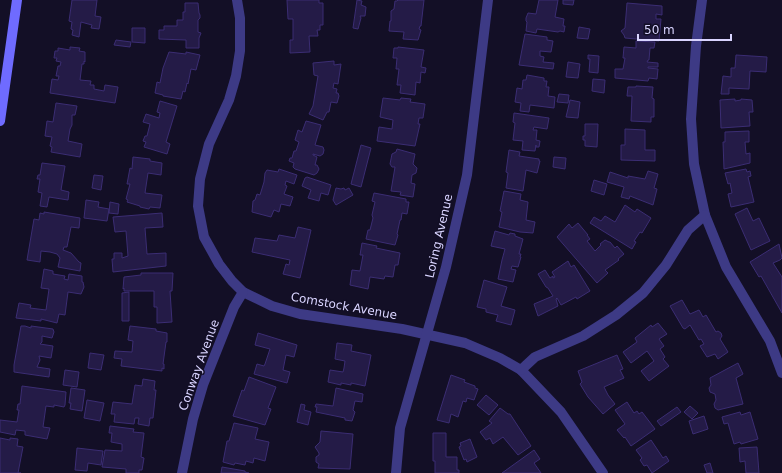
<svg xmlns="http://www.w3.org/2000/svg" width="782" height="473" font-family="'DejaVu Sans',sans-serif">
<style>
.building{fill:#241b47;stroke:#3b2d73}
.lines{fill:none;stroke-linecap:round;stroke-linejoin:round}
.minor{stroke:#3d3a85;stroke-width:10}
.secondary{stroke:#6f6bff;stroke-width:10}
.labels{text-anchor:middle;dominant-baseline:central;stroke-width:3;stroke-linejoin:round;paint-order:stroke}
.street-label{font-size:12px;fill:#d9d4ff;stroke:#130f26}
</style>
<rect width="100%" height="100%" fill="#130f26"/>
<g class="building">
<polygon points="72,0 97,0 95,16 101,17 99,29 91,28 92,25 81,22 79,37 72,35 73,30 71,29 72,22 69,21"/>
<polygon points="287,0 319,0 319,3 323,3 323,25 320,25 320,30 317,30 318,36 309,36 310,52 290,53 290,40 293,40 293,19 288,19"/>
<polygon points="357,0 362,1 361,5 366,7 365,16 360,16 361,18 358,29 353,28"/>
<polygon points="398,0 424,0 421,26 420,26 419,29 421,30 418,40 403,39 404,32 389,31 390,21 391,21 391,11 394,9 395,1 397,1"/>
<polygon points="539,0 558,0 555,17 564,19 563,26 565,26 564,32 560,31 558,32 537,29 536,33 526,31 527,22 526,21 526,18 528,13 536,14"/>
<polygon points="563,0 574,0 573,5 563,4"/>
<polygon points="185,3 198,3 199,13 200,15 200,18 198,20 198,32 201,33 199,38 199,48 186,48 186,40 159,39 159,30 164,30 164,26 177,26 177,20 183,20 183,12 185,12"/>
<polygon points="627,3 662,6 662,15 656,14 656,19 661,19 659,41 625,38 624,35 621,31 625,28"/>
<polygon points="579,27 590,29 588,39 577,38"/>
<polygon points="132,28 145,28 145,43 132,42"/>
<polygon points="525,34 547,37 547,40 553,41 551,52 540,51 540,56 544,57 543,62 554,63 553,69 519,65"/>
<polygon points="116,40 131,42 130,47 114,45"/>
<polygon points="636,41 655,42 654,48 650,48 649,60 648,60 647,62 658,63 658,67 648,67 648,68 658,69 657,79 649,78 648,81 615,78 615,69 623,69 625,58 623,58 624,47 636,48"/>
<polygon points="70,47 80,48 79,51 85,52 85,62 84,61 84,64 82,64 80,80 91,81 90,85 94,85 94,89 104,91 105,85 118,87 115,103 50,93 52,79 58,80 59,76 56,76 58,66 60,66 61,62 56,61 57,58 54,58 55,51 58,51 58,48 70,50"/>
<polygon points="398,47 424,50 421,67 426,68 425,73 421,72 420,83 416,82 415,95 400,93 401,85 397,85 399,69 396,69 397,58 393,58 394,48 398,48"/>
<polygon points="169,52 186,54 186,52 200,55 196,70 191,69 188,84 187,83 185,92 183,91 181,99 163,96 163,95 155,93 157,82 160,83 163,68"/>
<polygon points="588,55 599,56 598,73 589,72 590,59 588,59"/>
<polygon points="736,55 767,57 766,72 750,71 749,89 729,88 729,94 721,94 723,76 731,77 731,68 735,68"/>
<polygon points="334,61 334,65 341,64 338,84 334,83 333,88 337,89 336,93 338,93 339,96 337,103 331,102 329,112 327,112 323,120 309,114 313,106 318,76 314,75 313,63"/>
<polygon points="568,62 580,64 578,78 566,77"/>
<polygon points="527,75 544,78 544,81 547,81 546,87 549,87 548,96 555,97 554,108 530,105 529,112 520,111 521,103 515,102 517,88 522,89 523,80 526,80"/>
<polygon points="593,79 605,80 604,93 592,91"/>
<polygon points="636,86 653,87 652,98 654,99 654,117 651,117 651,122 631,121 632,96 627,96 628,87 636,87"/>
<polygon points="559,94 569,95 568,103 557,102"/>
<polygon points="383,98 400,100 401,98 411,99 410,102 425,104 423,118 419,118 418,124 420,124 415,146 377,141 379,127 392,129 393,120 380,117"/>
<polygon points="735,99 735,101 741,100 741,99 752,100 753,112 749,112 750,126 721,128 720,100"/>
<polygon points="570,100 580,102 578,118 566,117"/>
<polygon points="160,101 177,106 166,142 170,144 167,154 144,147 146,142 143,141 145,136 147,136 150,124 143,122 146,114 159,118 160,113 157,112"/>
<polygon points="56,103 77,106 75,115 72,115 72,125 70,129 68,141 82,144 80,157 51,152 52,147 50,146 52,137 45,136 47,121 53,122"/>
<polygon points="514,113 549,118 547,129 534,127 533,130 537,130 536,140 540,141 539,147 536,147 536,145 535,151 522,150 523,141 513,140 515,123 513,122"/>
<polygon points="306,121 321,125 315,145 323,147 324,150 323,154 320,156 313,154 313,155 317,157 315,165 317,165 319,169 317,173 314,175 295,169 293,167 294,163 289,161 290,158 292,158 294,151 296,151 299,142 295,140 298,130 302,132"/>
<polygon points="585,124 598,124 597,147 585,146 585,140 583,140 583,136 585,136"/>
<polygon points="625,129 645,130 645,150 655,150 655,161 621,160 621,145 625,145"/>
<polygon points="749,131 749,142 745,142 746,154 750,153 750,163 724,169 723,142 725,142 725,132"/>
<polygon points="361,145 371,148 361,187 351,184"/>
<polygon points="397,149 415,154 413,164 417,168 416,173 412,175 411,183 415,184 413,197 400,195 401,192 391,191 395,167 392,167 390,164 392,154 396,152"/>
<polygon points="509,150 520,152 519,156 539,159 539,161 540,161 537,173 526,170 523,191 506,188 508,173 506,172"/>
<polygon points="133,157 150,159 150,161 162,163 161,175 148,173 145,193 162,195 160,208 150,207 149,209 140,207 140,206 127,202 128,200 126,199 130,184 127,184 130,168 132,169"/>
<polygon points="554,157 566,158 565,169 553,167"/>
<polygon points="42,163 65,166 61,190 69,192 68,200 49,197 47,207 40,206 42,193 38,192 40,179 37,179 38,175 40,175"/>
<polygon points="279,169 297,175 294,184 286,181 285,185 287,186 284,194 293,197 290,206 281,204 279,212 274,210 271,217 252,212 253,201 255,200 257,194 260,195 264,182 265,173 267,170 278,172"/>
<polygon points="746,169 747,172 750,171 751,176 748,177 754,202 731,207 728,194 732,193 730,183 728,184 725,173"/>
<polygon points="648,171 658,174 654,188 657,189 653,205 630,196 629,199 621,197 624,187 607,182 610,172 628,178 628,176 645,179"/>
<polygon points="94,175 103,176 101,190 92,188"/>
<polygon points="307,177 331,185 328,195 321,193 319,201 308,198 311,190 302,186 305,178"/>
<polygon points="594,180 607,184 604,195 591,191"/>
<polygon points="336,188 341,189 344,188 345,190 349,188 353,195 336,205 333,200"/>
<polygon points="504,191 521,194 520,200 528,202 526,220 535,222 533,233 520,232 499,227 502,212 500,211"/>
<polygon points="374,193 406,199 406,202 409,202 407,214 402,213 401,220 400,220 397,234 398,235 395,245 366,239 368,230 370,230 373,218 372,215 375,202 372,201"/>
<polygon points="86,200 99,202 98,207 109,209 107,221 84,218"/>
<polygon points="110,202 119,204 118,214 109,213"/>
<polygon points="625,205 635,212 637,209 651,218 642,233 640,232 634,241 636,242 632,249 590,223 594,217 601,221 605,216 615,222"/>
<polygon points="747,208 753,221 759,218 770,241 751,250 735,214"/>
<polygon points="44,212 80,218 79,228 71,227 67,247 64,247 63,250 71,253 79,262 81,263 80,271 58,267 60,258 57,254 50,252 41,251 40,262 27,260 34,219 39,220 40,213 44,214"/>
<polygon points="162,213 163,227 145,228 147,254 166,253 166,266 113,272 112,259 114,259 114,253 122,253 122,258 128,256 126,231 115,232 113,217"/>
<polygon points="578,223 588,235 587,235 590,239 587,241 595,251 601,245 600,244 605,240 609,242 610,242 615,248 617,246 624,254 618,259 619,260 605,270 608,273 597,283 557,237 569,224 572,228"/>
<polygon points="298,227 311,230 300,278 283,274 286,264 289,265 290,260 252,252 255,238 277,241 279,235 295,238"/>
<polygon points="495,231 509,235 510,233 515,234 515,236 523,239 519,254 521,254 520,257 521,257 518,267 512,266 511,269 516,270 513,282 498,279 502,260 505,249 491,246"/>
<polygon points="362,243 377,246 376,248 400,253 398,265 395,265 393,277 385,276 384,279 370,277 368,289 350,285 352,270 360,271 363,255 360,255"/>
<polygon points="779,244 782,258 780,260 773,263 782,277 782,313 761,276 759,277 750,262"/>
<polygon points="568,261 571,267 574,265 590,291 577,299 576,297 561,305 557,298 556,299 558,306 538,316 534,304 553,296 548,288 546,287 538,274 545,270 550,278 553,276 553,278 555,277 552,272"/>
<polygon points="44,269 53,271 53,274 65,276 64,279 68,280 69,274 82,276 82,282 83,282 84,287 81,294 68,292 65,315 59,314 57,323 41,319 41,321 16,318 19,303 31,305 30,308 46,310 49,289 41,288"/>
<polygon points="141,273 173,273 172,291 170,291 172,322 157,323 157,307 154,307 154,291 124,291 124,288 123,289 124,277 141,275"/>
<polygon points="484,280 507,287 501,306 515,310 511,325 496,321 498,315 486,312 486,309 477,307"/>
<polygon points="129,292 129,321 122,321 122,293"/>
<polygon points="682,300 690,314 699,310 703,317 706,315 716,332 718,331 721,333 722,336 720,339 728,352 718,359 715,354 707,357 700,346 704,344 701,339 699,340 690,325 685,329 683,328 670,306"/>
<polygon points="658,323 667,334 659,339 664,346 660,349 665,357 663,359 669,366 649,381 641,371 654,361 647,351 631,363 623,352 637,342 635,338 651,325 652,327"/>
<polygon points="21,326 25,326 31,328 31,326 53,329 54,332 52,338 42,336 42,342 40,344 53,346 51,358 39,356 40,360 37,367 50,369 49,377 14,372 14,365"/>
<polygon points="130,326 156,329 156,331 167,333 167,342 166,342 163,364 164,364 164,369 162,368 162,371 121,366 122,359 114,358 115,351 132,352 133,341 128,340"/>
<polygon points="258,333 297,345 294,357 286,355 283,370 290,372 287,383 254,374 257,364 264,366 265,364 270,349 255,345"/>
<polygon points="337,343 352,345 351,351 371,355 365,386 351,383 351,385 341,383 341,385 328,382 330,370 343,372 344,368 345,361 335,359"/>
<polygon points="90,353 104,355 101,370 88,368"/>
<polygon points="617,355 623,369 620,370 624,378 604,387 608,395 615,404 603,414 588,397 580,384 582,382 578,371"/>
<polygon points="738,363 743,374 736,378 743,404 718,410 715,408 714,404 716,400 715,394 710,392 709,388 711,385 710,378"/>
<polygon points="65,370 79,372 77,387 63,385"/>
<polygon points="451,375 465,380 464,382 475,386 475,388 478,389 474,400 467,398 466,402 463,401 458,417 451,414 449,423 437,420"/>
<polygon points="249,377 276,387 268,408 271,409 265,425 233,416 242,390 244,391"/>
<polygon points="143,379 155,381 154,390 156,390 153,418 150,418 149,426 138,424 139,418 135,418 134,424 114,422 115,414 111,414 113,402 132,404 135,385 142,386"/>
<polygon points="22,386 66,392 65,405 64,407 54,405 54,407 46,406 43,427 50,428 47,439 25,435 25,431 16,430 15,435 0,432 0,420 17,422 19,410 17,410 18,404 20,404"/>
<polygon points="71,388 85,390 82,411 70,409 71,403 69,403"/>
<polygon points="336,388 363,394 362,402 355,401 353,410 355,412 352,421 345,420 345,418 316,412 317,407 315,407 316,404 333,406"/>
<polygon points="486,395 498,405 489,415 477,405"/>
<polygon points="87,400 104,403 100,421 84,418"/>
<polygon points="627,402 634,413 637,411 639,414 642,412 655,429 631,446 625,437 624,438 617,430 625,424 615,410"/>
<polygon points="301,404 305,405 304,410 311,412 308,425 297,422"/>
<polygon points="690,406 698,413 692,419 684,412"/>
<polygon points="677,407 681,412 661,426 657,421"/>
<polygon points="500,408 508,414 510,414 531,446 518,455 503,437 493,444 490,438 486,440 480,432 492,423 489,421"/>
<polygon points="740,412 741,415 750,412 758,439 741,444 740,442 734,444 728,423 724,424 722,417"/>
<polygon points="704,416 708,429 693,434 689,421"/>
<polygon points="234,423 258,428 255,439 269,442 265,461 254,458 253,463 246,461 245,465 235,463 234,465 223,462 227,441 229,441"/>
<polygon points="110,426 134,429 133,432 144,433 141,457 144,458 142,470 139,470 139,473 126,473 126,469 102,467 105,450 122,451 122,444 111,442 112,433 109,433"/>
<polygon points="321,431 353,434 350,469 318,468 319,464 316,462 316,457 319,455 319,453 315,447 320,442"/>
<polygon points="433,433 446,433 446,457 457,457 457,470 459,470 459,473 435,473 435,461 433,461"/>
<polygon points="0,438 10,440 10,438 18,439 17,446 23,447 18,473 21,473 0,473"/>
<polygon points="470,439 477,457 467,462 466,459 464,460 459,447 461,446 460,443"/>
<polygon points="651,440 663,458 666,456 669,461 652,473 647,465 644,466 640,460 642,458 636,450"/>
<polygon points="757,447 759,473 746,473 745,461 740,462 739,448"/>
<polygon points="77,448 103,451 101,465 88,463 87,471 75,470"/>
<polygon points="534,450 540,459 534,463 541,473 502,473"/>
<polygon points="710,463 713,473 707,473 704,465"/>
<polygon points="222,467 245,471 245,472 249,473 221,473"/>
</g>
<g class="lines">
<g class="minor">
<polyline points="237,0 240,18 240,51 236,76 229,100 209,144 200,179 198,206 204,237 219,264 232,281 243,292 272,306 300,314 402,329 465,343 500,358 521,370 561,412 603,473"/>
<polyline points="702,0 696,46 691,119 694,164 705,215 726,267 770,341 782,373"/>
<polyline points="521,370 535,357 583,336 616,315 643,293 666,265 688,230 705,215"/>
<polyline points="182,473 193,419 203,385 234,307 243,292"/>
<polyline points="396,473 400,428 446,267 467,175 488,0"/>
</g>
<polyline class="secondary" points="0,121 17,0"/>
</g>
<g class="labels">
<g class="street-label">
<text transform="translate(439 236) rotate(-77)">Loring Avenue</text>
<text transform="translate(344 306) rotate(10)">Comstock Avenue</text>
<text transform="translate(199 365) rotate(-70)">Conway Avenue</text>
</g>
</g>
<path d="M638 34v6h93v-6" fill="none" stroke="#d9d4ff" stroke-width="2"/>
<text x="644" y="34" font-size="12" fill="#d9d4ff" stroke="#130f26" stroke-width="3" paint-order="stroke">50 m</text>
</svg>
